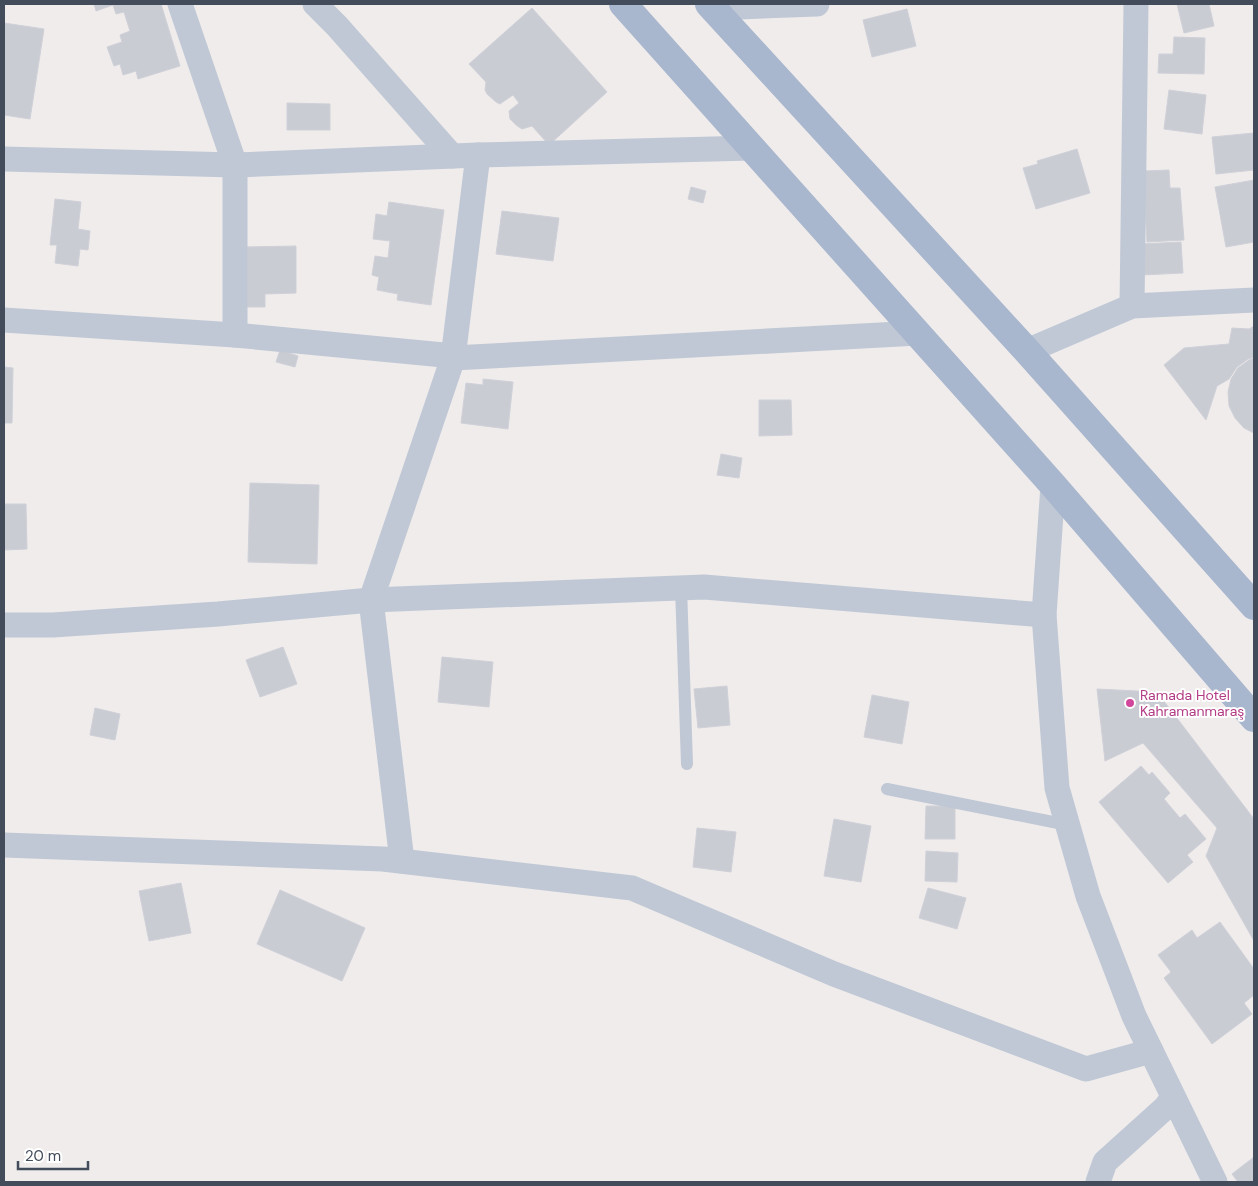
<svg xmlns="http://www.w3.org/2000/svg" width="1258" height="1186" font-family="'DM Sans',sans-serif">
<style>
.building{fill:#caccd4;stroke:#cfd0d8}
.lines{fill:none;stroke-linecap:round;stroke-linejoin:round}
.service{stroke:#c0c8d5;stroke-width:12}
.minor{stroke:#c0c8d5;stroke-width:25}
.primary{stroke:#a8b6ce;stroke-width:28}
.hotel-dot{fill:#d1479c;stroke:#fff;stroke-width:2}
.labels{text-anchor:middle;dominant-baseline:central;stroke-width:4;stroke-linejoin:round;paint-order:stroke}
.hotel-label{font-size:14px;fill:#b23c85;stroke:#fff;text-anchor:start}
</style>
<rect width="100%" height="100%" fill="#efeceb"/>
<g class="building">
<polygon points="94,4 161,4 180,66 138,79 136,71 123,75 120,64 114,66 107,47 122,42 120,35 130,31 124,12 116,14 113,5 96,11"/>
<polygon points="1177,4 1209,4 1214,26 1184,33"/>
<polygon points="532,8 607,92 549,145 532,126 522,129 516,125 510,119 509,111 519,103 513,95 500,104 496,102 487,94 485,90 486,82 469,64"/>
<polygon points="907,9 916,46 872,57 863,20"/>
<polygon points="4,23 44,29 30,119 4,115"/>
<polygon points="1174,37 1205,38 1204,74 1158,73 1159,54 1173,54"/>
<polygon points="1169,90 1206,95 1202,134 1164,129"/>
<polygon points="287,103 330,104 330,130 287,130"/>
<polygon points="1254,133 1254,170 1216,174 1212,137"/>
<polygon points="1077,149 1090,193 1036,209 1023,168 1038,164 1037,161"/>
<polygon points="1169,170 1170,188 1180,188 1184,240 1147,242 1143,171"/>
<polygon points="1254,180 1254,242 1226,247 1215,187"/>
<polygon points="691,187 706,191 703,203 688,199"/>
<polygon points="55,199 81,202 78,229 90,231 88,250 80,249 78,266 55,263 57,245 50,245"/>
<polygon points="389,202 444,210 431,305 397,300 398,294 377,290 379,277 372,275 375,256 388,258 390,241 373,239 376,214 387,216"/>
<polygon points="502,211 559,218 553,261 496,254"/>
<polygon points="1181,242 1183,273 1142,275 1141,244"/>
<polygon points="296,246 296,293 265,294 265,307 245,307 244,247"/>
<polygon points="1254,326 1254,357 1248,359 1237,367 1229,379 1217,386 1206,420 1164,365 1184,348 1229,344 1232,328 1249,329"/>
<polygon points="280,350 298,356 295,367 276,362"/>
<polygon points="1254,358 1254,433 1244,428 1235,418 1229,406 1228,392 1231,379 1238,368 1249,360"/>
<polygon points="4,367 13,368 12,423 4,423"/>
<polygon points="483,379 513,382 508,429 461,423 466,383 483,385"/>
<polygon points="759,400 791,400 792,435 759,436"/>
<polygon points="721,454 742,458 739,478 717,475"/>
<polygon points="250,483 319,485 317,564 248,562"/>
<polygon points="4,504 26,504 27,549 4,550"/>
<polygon points="283,647 297,684 260,697 246,660"/>
<polygon points="442,657 493,662 489,707 438,702"/>
<polygon points="727,686 730,725 698,728 694,689"/>
<polygon points="1097,689 1157,692 1254,819 1254,941 1206,856 1217,828 1143,743 1105,761"/>
<polygon points="872,695 909,702 902,744 864,737"/>
<polygon points="95,708 120,714 115,740 90,735"/>
<polygon points="1141,766 1149,775 1152,772 1170,793 1164,799 1180,818 1185,814 1206,839 1187,855 1193,862 1168,883 1099,802"/>
<polygon points="926,806 955,806 955,839 925,839"/>
<polygon points="834,819 871,826 861,882 824,876"/>
<polygon points="697,828 736,832 731,872 693,867"/>
<polygon points="926,851 958,853 957,882 925,881"/>
<polygon points="181,883 191,933 149,941 139,891"/>
<polygon points="928,888 966,898 957,929 919,918"/>
<polygon points="280,890 365,928 342,981 257,944"/>
<polygon points="1220,922 1254,969 1254,995 1244,1003 1252,1014 1212,1044 1164,978 1171,972 1158,955 1192,930 1197,938"/>
<polygon points="1254,1157 1254,1182 1238,1182 1232,1174"/>
</g>
<g class="lines">
<g class="service">
<polyline points="681,587 687,764"/>
<polyline points="887,789 1068,825"/>
</g>
<g class="minor">
<polyline points="180,4 235,165 235,335"/>
<polyline points="315,4 337,26 452,156"/>
<polyline points="713,8 817,4"/>
<polyline points="4,159 235,165 478,155 752,148"/>
<polyline points="1132,306 1136,4"/>
<polyline points="4,320 235,335 454,356"/>
<polyline points="1027,351 1132,306 1254,300"/>
<polyline points="453,358 918,333"/>
<polyline points="1053,485 1044,615 1057,788 1088,896 1134,1016 1215,1182"/>
<polyline points="4,625 53,625 218,614 371,600 704,587 1044,615"/>
<polyline points="4,845 383,859 632,888 834,974 1086,1069 1151,1051"/>
<polyline points="402,861 371,600 453,358 478,155"/>
<polyline points="1098,1182 1105,1162 1166,1107 1173,1097"/>
</g>
<g class="primary">
<polyline points="623,4 1053,485 1254,718"/>
<polyline points="709,4 1027,351 1254,606"/>
</g>
</g>
<circle class="hotel-dot" cx="1130" cy="703" r="5"/>
<g class="labels">
<g class="hotel-label">
<text x="1140" y="695">Ramada Hotel<tspan x="1140" dy="16">Kahramanmaraş</tspan></text>
</g>
</g>
<rect width="1258" height="1186" fill="none" stroke="#424c5b" stroke-width="10"/>
<path d="M18 1161v8h70v-8" fill="none" stroke="#424c5b" stroke-width="2.5"/>
<text x="25" y="1161" font-size="15" fill="#424c5b" stroke="#ffffff" stroke-width="4" paint-order="stroke">20 m</text>
</svg>
